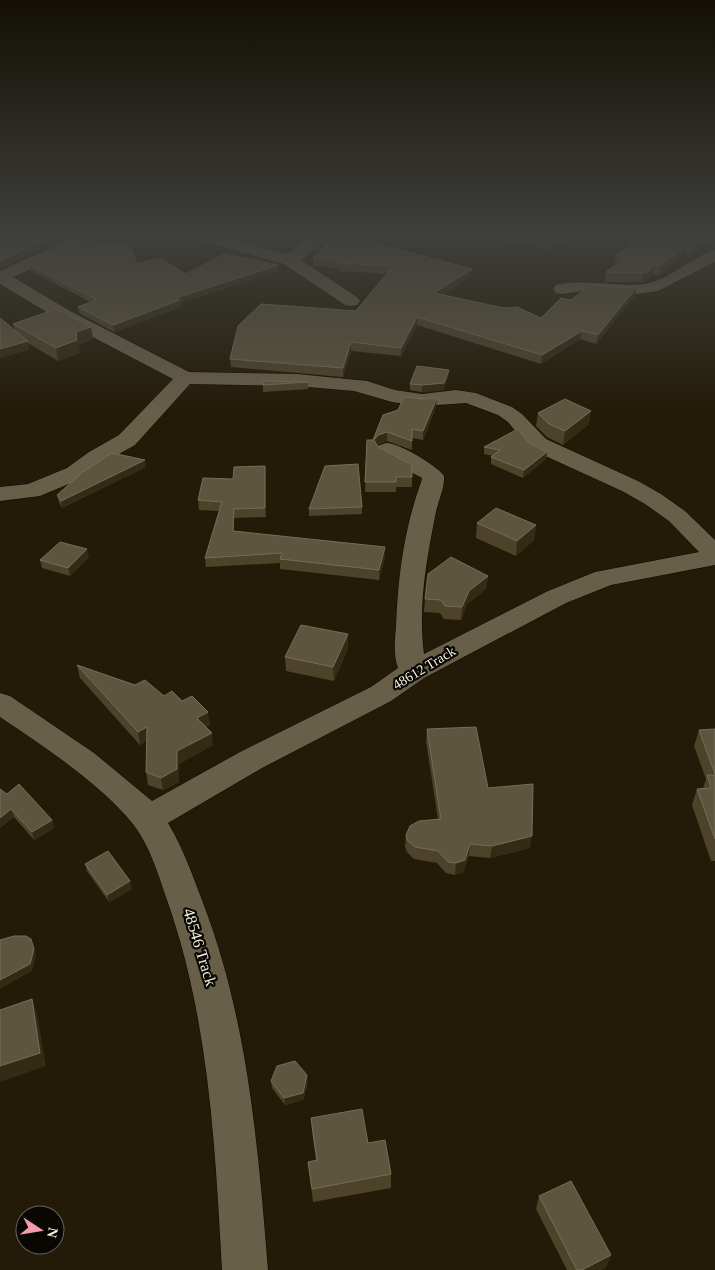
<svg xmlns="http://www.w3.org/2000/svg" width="715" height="1270" font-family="Georgia,serif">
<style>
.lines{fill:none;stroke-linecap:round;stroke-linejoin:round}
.street-casing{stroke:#0c0600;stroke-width:1}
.street{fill:#685f49;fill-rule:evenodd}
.wall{fill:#4c432a}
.shaded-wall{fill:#342b14}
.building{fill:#5e553e;stroke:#756e57}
.labels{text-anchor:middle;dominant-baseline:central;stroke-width:4.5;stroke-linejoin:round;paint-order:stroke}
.street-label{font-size:14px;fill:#f3efe2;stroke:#090702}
.near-street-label{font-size:16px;fill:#f3efe2;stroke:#090702}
</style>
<rect width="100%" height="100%" fill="#231b07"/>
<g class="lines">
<g class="street-casing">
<g id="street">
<path d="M79,235H100L98,238L13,277L72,312L189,372L297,374L367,381L395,390L422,394L456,390L476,393L512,407L522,414L546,439L638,481L661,494L685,511L715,540V565L611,585L566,603L424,678L391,701L262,768L168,823C183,848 193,876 203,903C248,1020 258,1146 268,1270H222C215,1145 209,1019 167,900C158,874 150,846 133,824C102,785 42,745 0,717V693L10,696L94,753L152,801L240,752L371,687L398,668C393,655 395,639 396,626C398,576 404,529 421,482L422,478L379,455L376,450L379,445C382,445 384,443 387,443C399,443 438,466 444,476C445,489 437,503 435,517C426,562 418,608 424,654L548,591L595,572L699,552L669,521L645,504L622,491L530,449L508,422L498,415L466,403L422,406L392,402L354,391L297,386L190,384L135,445L105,462L83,478L40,496L0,501V487L28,484L67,468L89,452L119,435L173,379L60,320L0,284V271Z"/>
<polygon points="188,235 214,235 287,254 314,235 332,235 301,260 357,297 360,301 357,305 351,306 345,305 284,264 190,238"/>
<path d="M715,250V262L658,291L637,294L584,291L562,294L556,293L553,289L556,285C589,277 624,290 653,282C675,275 693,256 715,250Z"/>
</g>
</g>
<use href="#street" class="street"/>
</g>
<g class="wall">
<polygon points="242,235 279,235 266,241"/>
<polygon points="330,235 379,235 370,242 472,269 471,276 443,295 541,318 571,300 636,288 635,296 596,344 580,339 541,364 417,325 401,356 351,351 343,377 231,367 230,359 356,311 387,274 339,271 339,268 313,266 313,258 325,247"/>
<polygon points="489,235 584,235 548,250 527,242 522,245"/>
<polygon points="715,235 689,256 685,254 659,275 653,274 647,281 642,282 605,282 606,272 617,265 615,264 616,255"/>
<polygon points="29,265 186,274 278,265 278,271 180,303 181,307 114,332 79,313 78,307 90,302 31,271"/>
<polygon points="13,324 93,339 78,345 80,353 58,361 28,343 29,350 15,331"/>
<polygon points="449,370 448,377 443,390 422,392 410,390 410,384"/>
<polygon points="263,381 308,382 308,389 263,392"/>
<polygon points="437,398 436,407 423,440 412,438 412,450 387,441 377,445 378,447 412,465 412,487 396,487 396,492 365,492 367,440 373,440 398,410 422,399"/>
<polygon points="538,413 589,424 563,445 547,437 536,426"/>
<polygon points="529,443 547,452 546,459 523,478 491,464 491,457 493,456 484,454 484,447"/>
<polygon points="265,466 266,517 234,518 234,532 385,557 379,580 280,569 280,563 206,567 205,558 219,511 199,510 198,500 233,479"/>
<polygon points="146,467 62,508 59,502 57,495"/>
<polygon points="362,507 362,514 309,516 309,509"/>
<polygon points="477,523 536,525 534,540 516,556 476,538"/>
<polygon points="89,557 70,576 42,568 40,560"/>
<polygon points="488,576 486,589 467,604 461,620 444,619 440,613 424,612 425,599"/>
<polygon points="348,634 348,648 334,681 286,671 285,657"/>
<polygon points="77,665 182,701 210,725 206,727 213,745 179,764 179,782 163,790 148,785 146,772 146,741 140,745 80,678"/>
<polygon points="427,729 488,788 530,848 490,858 469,856 463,872 455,875 446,873 437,863 414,859 407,852 405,847 406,835 438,819 426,741"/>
<polygon points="715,729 715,861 711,861 692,805 697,789 703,788 706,779 694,746 699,730"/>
<polygon points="7,794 52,820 54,828 34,840 14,817 0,828"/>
<polygon points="85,864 132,889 109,902 87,871"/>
<polygon points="271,1081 308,1082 303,1100 285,1105 272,1088"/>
<polygon points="311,1118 368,1143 391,1174 391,1188 313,1202 308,1162 316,1160 312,1132"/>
<polygon points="539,1196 611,1255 606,1267 601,1270 567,1270 536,1209"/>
</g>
<g class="shaded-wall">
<polygon points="54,235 71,235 0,269 0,261"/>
<polygon points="266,235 279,235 266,241"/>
<polygon points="368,235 379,235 362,247 362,240"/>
<polygon points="528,235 527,242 522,245 522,238"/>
<polygon points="567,235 584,235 548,250 549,242"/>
<polygon points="711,235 715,235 715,240 689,256 691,247"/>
<polygon points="686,246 685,254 659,275 660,266"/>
<polygon points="278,265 278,271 180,303 181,307 114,332 113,325 176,298"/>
<polygon points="654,265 653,274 647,281 642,282 643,273"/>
<polygon points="472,269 471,276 434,301 434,293"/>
<polygon points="636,288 635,296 596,344 598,335"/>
<polygon points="417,317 417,325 401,356 401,348"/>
<polygon points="91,327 93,339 78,345 80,353 58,361 56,348 76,332"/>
<polygon points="582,331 580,339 541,364 542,355"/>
<polygon points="28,341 29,350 0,358 0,349"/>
<polygon points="351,342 351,351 343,377 343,368"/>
<polygon points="449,370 448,377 443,390 422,392 422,385"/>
<polygon points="437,398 436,407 423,440 423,431"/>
<polygon points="591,411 589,424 563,445 565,431"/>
<polygon points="387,432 387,441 377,444 374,449 374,440 378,435"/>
<polygon points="547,452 546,459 523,478 524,470"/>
<polygon points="145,460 146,467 62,508 61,501"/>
<polygon points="265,466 266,475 266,517 265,508"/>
<polygon points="234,509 234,541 233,531"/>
<polygon points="536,525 534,540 516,556 517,541"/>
<polygon points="385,547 385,557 379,580 379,570"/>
<polygon points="87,549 89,557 70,576 68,568"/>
<polygon points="488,576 486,589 467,604 461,620 462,607 469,591"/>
<polygon points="348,634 348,648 334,681 333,667"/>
<polygon points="208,712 210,725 199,731 197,718"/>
<polygon points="147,727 149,739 140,745 138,732"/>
<polygon points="212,733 213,745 179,764 179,782 163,790 161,778 177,751"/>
<polygon points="11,809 14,817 0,828 0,818"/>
<polygon points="52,820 54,828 34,840 32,832"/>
<polygon points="532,836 530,848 490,858 492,846"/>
<polygon points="470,844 469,856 463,872 455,875 456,863"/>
<polygon points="130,881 132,889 109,902 107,895"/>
<polygon points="31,939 36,956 32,971 0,989 0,980"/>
<polygon points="32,999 37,1013 46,1066 0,1082 0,1066"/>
<polygon points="307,1075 308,1082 303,1100 285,1105 284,1098"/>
<polygon points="611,1255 606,1267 601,1270 582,1270"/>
</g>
<g class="building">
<polygon points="0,235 54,235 0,261"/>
<polygon points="330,235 368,235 362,240 472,269 434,293 504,308 517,307 541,318 561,298 571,300 591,285 636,288 598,335 582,331 542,355 417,317 401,348 351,342 343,368 230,359 238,326 261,304 356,311 393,266 339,263 340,260 313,258 328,244 325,245"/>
<polygon points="513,235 528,235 522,238"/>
<polygon points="529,235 567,235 549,242"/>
<polygon points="644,235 711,235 691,247 686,246 660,266 654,265 648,272 643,273 606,272 626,258 616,255"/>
<polygon points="83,241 130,246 137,264 160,258 186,274 224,254 278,265 176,298 180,300 113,325 78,307 97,300 29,265"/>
<polygon points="56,309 91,327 76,332 77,340 56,348 13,324"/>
<polygon points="0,318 28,341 0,349"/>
<polygon points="417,366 449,370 444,383 422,385 410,384"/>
<polygon points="263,381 308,382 263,385"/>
<polygon points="404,397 422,399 437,398 423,431 412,429 412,441 387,432 378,435 374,440 378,447 412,465 412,477 396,477 396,482 365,482 367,440 373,440 383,415 398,410"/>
<polygon points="565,399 591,411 565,431 549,424 538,413"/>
<polygon points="518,429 529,443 547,452 524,470 491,457 500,450 484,447"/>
<polygon points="112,453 145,460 61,501 57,495 83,472"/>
<polygon points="358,464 362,507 309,509 325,466"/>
<polygon points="265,466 265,508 234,509 233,531 385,547 379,570 280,559 282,553 205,558 222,502 198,500 203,478 233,479 234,467"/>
<polygon points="496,508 536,525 517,541 477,523"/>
<polygon points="60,542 87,549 68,568 40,560"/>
<polygon points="451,557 488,576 469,591 462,607 445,606 441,600 425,599 428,574"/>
<polygon points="301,625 348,634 333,667 285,657"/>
<polygon points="77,665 135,685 145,680 164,696 172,691 182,701 192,696 208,712 197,718 212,733 177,751 177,769 161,778 146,772 147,727 138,732"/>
<polygon points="476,727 488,788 533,784 532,836 492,846 470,844 465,860 456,863 448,862 438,851 415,847 407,840 406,835 410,826 419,821 441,819 427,729"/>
<polygon points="715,729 715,774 699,730"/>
<polygon points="707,775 715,775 715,839 697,789 711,788"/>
<polygon points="19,784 52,820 32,832 11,809 0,818 0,789 7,794"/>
<polygon points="108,851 130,881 107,895 85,864"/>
<polygon points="14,936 26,936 31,939 34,949 30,964 0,980 0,940"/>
<polygon points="32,999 40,1053 0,1066 0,1010"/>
<polygon points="295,1061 307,1075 303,1093 284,1098 271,1081 277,1066"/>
<polygon points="362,1109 368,1143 385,1140 391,1174 312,1189 308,1162 317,1160 311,1118"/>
<polygon points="571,1181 611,1255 582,1270 577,1270 539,1196"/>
</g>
<linearGradient id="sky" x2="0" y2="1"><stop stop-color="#130f04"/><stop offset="0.57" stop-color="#3f3f3c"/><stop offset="1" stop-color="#3f3f3c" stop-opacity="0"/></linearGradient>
<rect width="715" height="413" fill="url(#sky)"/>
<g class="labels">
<g class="street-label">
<text transform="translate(424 668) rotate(-31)">48612 Track</text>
</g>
<g class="near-street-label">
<text transform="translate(200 947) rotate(73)">48546 Track</text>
</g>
</g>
<g transform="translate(40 1230) rotate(102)"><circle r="24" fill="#090702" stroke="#67645c"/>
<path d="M0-4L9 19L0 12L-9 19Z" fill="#f29aae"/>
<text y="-8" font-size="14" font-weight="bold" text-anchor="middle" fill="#f3efe2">N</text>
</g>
</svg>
